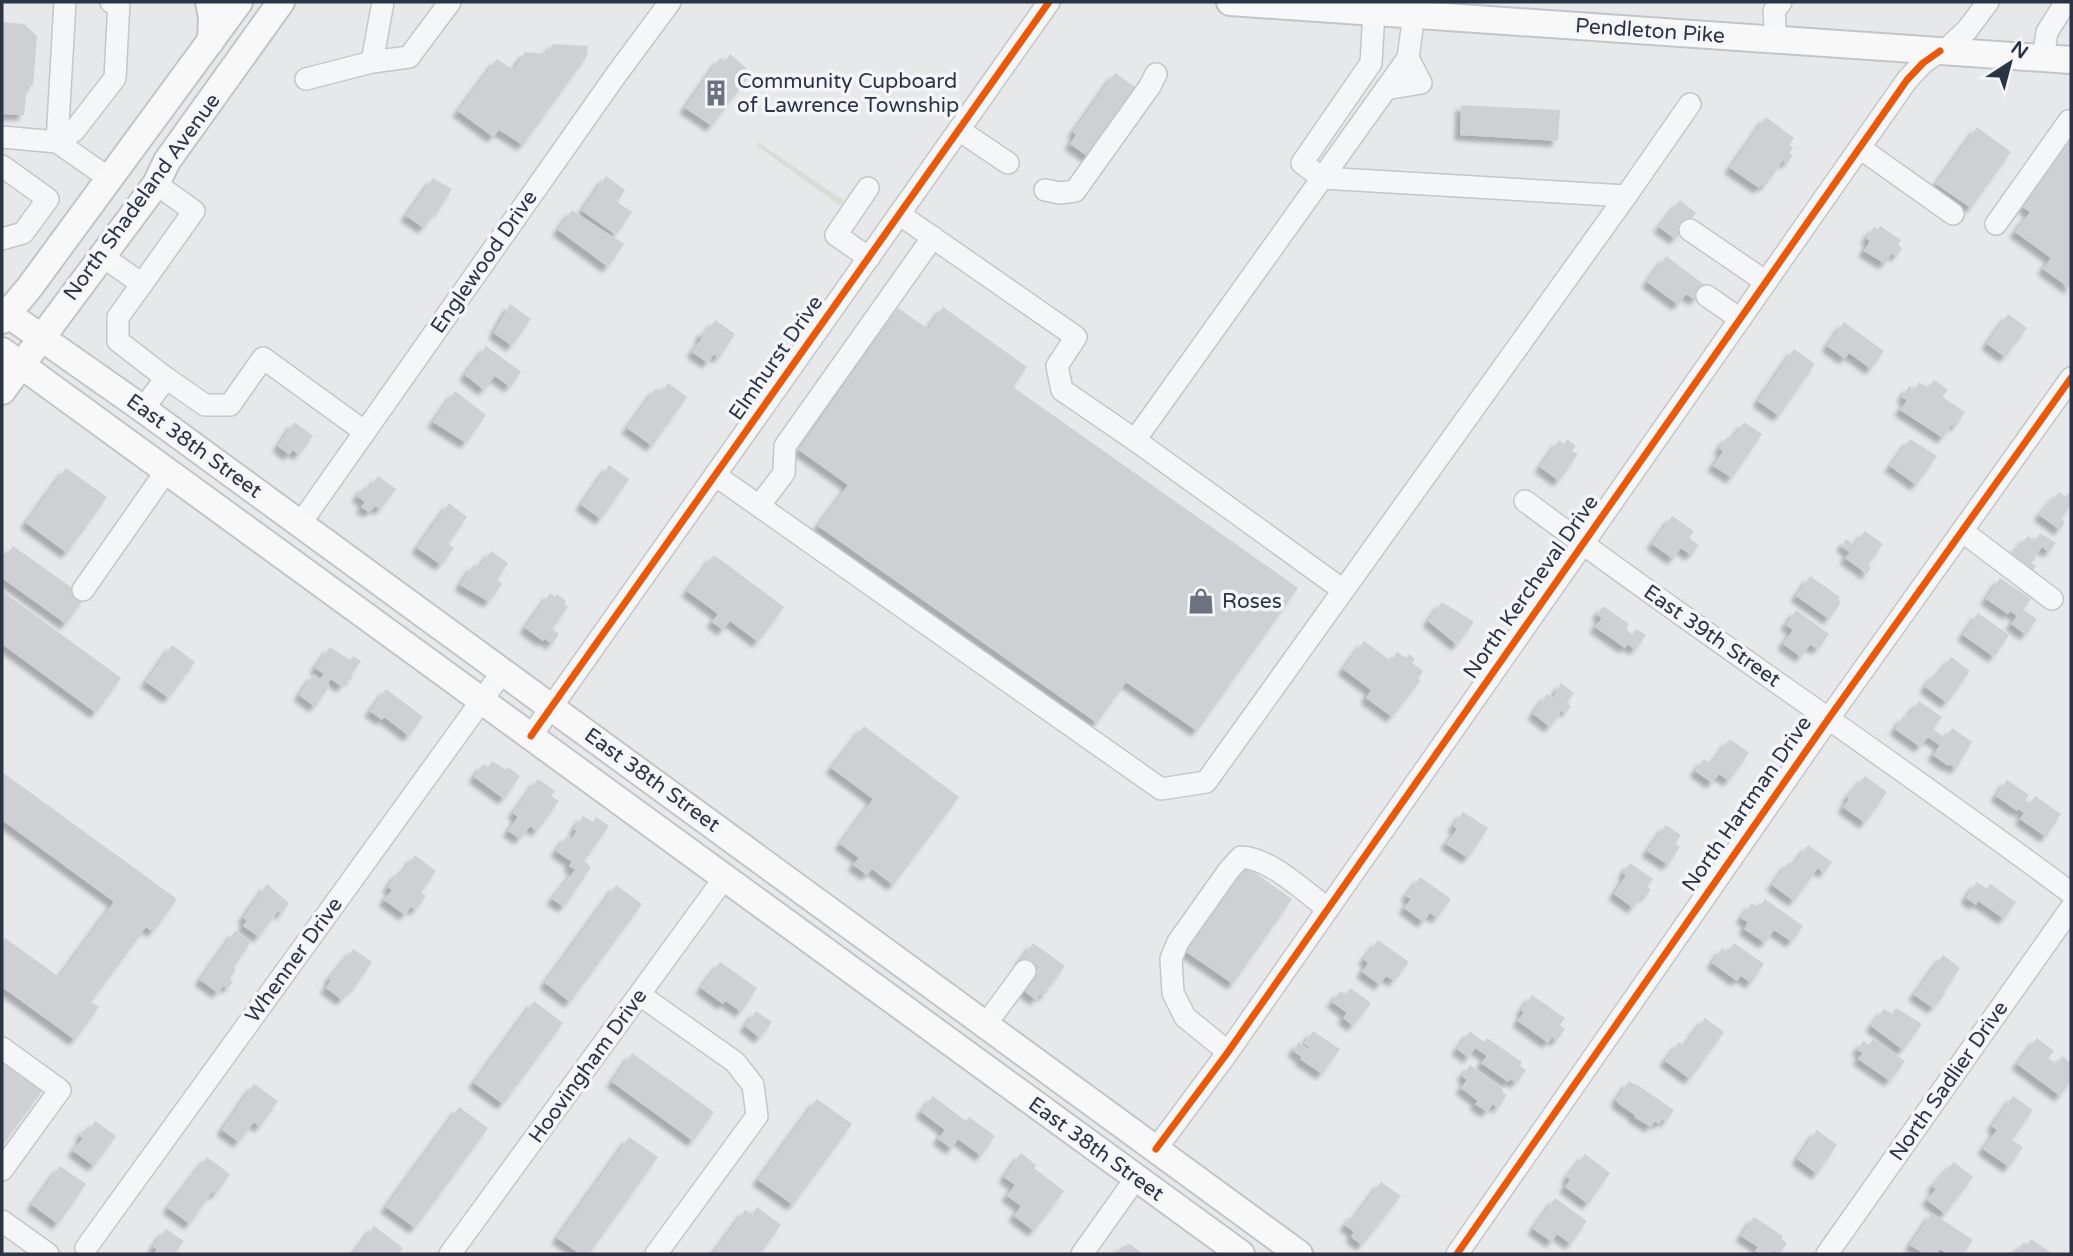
<svg xmlns="http://www.w3.org/2000/svg" width="2073" height="1256" font-family="'Varela Round',sans-serif">
<style>
.green{fill:#d6ded6}
.building{fill:#ced0d3;filter:url(#shadow)}
.lines{fill:none;stroke-linecap:round;stroke-linejoin:round}
.minor-casing{stroke:#c4c6c8;stroke-width:24}
.major-casing{stroke:#c2c5c8;stroke-width:30}
.minor{stroke:#f5f6f7;stroke-width:21}
.major{stroke:#f8f8f8;stroke-width:26}
.cycleway-casing{stroke:#f4f6f9;stroke-width:11}
.cycleway{stroke:#e8590c;stroke-width:7}
.labels{text-anchor:middle;dominant-baseline:central;stroke-width:7;stroke-linejoin:round;paint-order:stroke}
.street-label{font-size:21px;fill:#2b3445;stroke:#f4f6f9}
.poi-label{font-size:21px;fill:#2b3445;stroke:#f4f6f9;text-anchor:start}
</style>
<defs>
<filter id="shadow"><feDropShadow dx="-5.5" dy="5.5" stdDeviation="2" flood-color="#0004"/></filter>
</defs>
<rect width="100%" height="100%" fill="#e6e8ea"/>
<polygon class="green" points="758,142 843,200 843,204 839,205 757,146"/>
<g class="building">
<polygon points="2,22 24,24 37,36 33,86 27,86 24,115 2,114"/>
<polygon points="553,44 588,46 587,56 523,145 499,130 493,137 458,111 497,59 514,70 525,52 546,54"/>
<polygon points="730,54 747,69 743,74 748,77 712,126 685,108 720,58 725,61"/>
<polygon points="1115,73 1142,92 1090,158 1070,144 1076,135 1073,132"/>
<polygon points="1461,105 1560,110 1558,141 1460,135"/>
<polygon points="1766,117 1794,138 1789,145 1793,148 1789,153 1793,155 1787,163 1783,160 1765,186 1762,184 1759,188 1730,168"/>
<polygon points="1977,127 2011,152 1971,208 1936,184"/>
<polygon points="2071,139 2071,289 2043,269 2051,258 2015,232 2030,212 2023,207"/>
<polygon points="606,176 625,190 617,202 632,212 616,235 582,211"/>
<polygon points="433,178 452,189 438,212 436,211 424,228 406,216"/>
<polygon points="1680,200 1696,213 1675,239 1659,227"/>
<polygon points="572,210 624,244 608,267 558,230"/>
<polygon points="1880,226 1901,240 1898,245 1902,248 1897,256 1892,253 1885,264 1864,251 1870,241 1866,238 1874,227 1878,229"/>
<polygon points="1666,256 1706,286 1695,300 1686,294 1678,305 1647,282"/>
<polygon points="510,304 531,319 512,346 494,333"/>
<polygon points="943,307 1027,367 1013,387 1298,588 1197,731 1126,682 1097,723 818,526 848,485 799,450 898,308 928,329"/>
<polygon points="2008,314 2027,328 2005,357 1987,344"/>
<polygon points="715,320 735,334 719,358 714,354 708,363 692,352 702,338 700,336 705,329 707,331"/>
<polygon points="1844,322 1884,351 1871,369 1849,353 1845,359 1827,346"/>
<polygon points="486,346 521,372 510,387 495,376 484,390 465,375"/>
<polygon points="1794,349 1815,364 1779,416 1758,401"/>
<polygon points="1934,380 1948,390 1942,397 1965,412 1956,426 1952,424 1943,438 1900,410 1907,400 1902,397 1909,386 1914,390 1919,382 1928,388"/>
<polygon points="668,383 687,397 652,446 627,428 656,388 662,392"/>
<polygon points="455,391 486,415 466,443 433,422"/>
<polygon points="294,422 313,436 299,455 293,450 289,455 278,446"/>
<polygon points="1744,422 1762,434 1732,478 1713,466 1723,451 1719,448 1728,436 1732,439"/>
<polygon points="1567,439 1576,446 1572,451 1578,454 1559,481 1540,467 1559,440 1564,444"/>
<polygon points="1910,439 1937,456 1916,485 1890,466"/>
<polygon points="609,465 629,479 601,519 581,505"/>
<polygon points="66,468 107,497 67,553 26,523"/>
<polygon points="378,476 396,489 380,510 376,506 369,512 361,507 365,502 357,496 365,486 369,489"/>
<polygon points="2071,490 2071,505 2061,519 2065,522 2060,530 2039,515 2059,492 2066,497"/>
<polygon points="449,503 467,517 448,544 454,548 441,565 417,548"/>
<polygon points="1672,516 1694,531 1689,538 1699,545 1691,555 1681,548 1673,559 1652,544"/>
<polygon points="1865,531 1883,544 1868,565 1871,568 1867,574 1845,558 1850,552 1842,546 1846,539 1854,545"/>
<polygon points="2040,533 2056,543 2049,552 2042,547 2031,563 2036,566 2031,573 2009,558 2028,536 2035,541"/>
<polygon points="13,546 85,597 66,624 2,578 2,561"/>
<polygon points="491,551 508,563 497,580 502,584 489,602 460,585 474,564 479,568"/>
<polygon points="714,555 784,607 758,642 730,621 723,630 712,622 718,614 687,591"/>
<polygon points="1810,576 1840,597 1838,600 1841,602 1829,619 1796,596"/>
<polygon points="2000,578 2031,599 2023,610 2037,619 2026,635 2011,624 2017,616 2010,611 2008,614 1986,599"/>
<polygon points="2,591 121,678 96,713 2,644"/>
<polygon points="550,593 555,597 557,594 566,601 564,604 568,607 552,629 559,634 552,644 545,639 543,641 525,628"/>
<polygon points="1442,602 1474,622 1457,645 1428,621"/>
<polygon points="1603,606 1629,624 1626,629 1632,635 1636,629 1646,635 1635,650 1628,644 1625,648 1595,627 1602,618 1597,615"/>
<polygon points="1796,610 1829,634 1818,649 1810,645 1801,657 1783,644 1793,630 1786,625"/>
<polygon points="1978,613 2009,635 1994,657 1963,635"/>
<polygon points="1364,641 1391,661 1397,652 1406,658 1409,654 1415,659 1412,663 1423,671 1418,679 1420,681 1392,717 1366,698 1371,690 1343,669"/>
<polygon points="172,645 195,662 169,698 146,682"/>
<polygon points="330,647 350,660 353,656 361,661 351,675 353,676 350,681 348,679 342,687 331,679 328,683 330,685 315,707 299,695 314,674 320,679 324,674 315,668"/>
<polygon points="1951,657 1970,671 1947,703 1925,687 1935,673 1938,675"/>
<polygon points="1561,683 1574,693 1567,703 1571,706 1567,712 1563,709 1550,727 1533,714 1547,694 1553,698"/>
<polygon points="386,689 423,717 409,736 384,717 382,720 370,711"/>
<polygon points="1919,701 1942,717 1933,729 1945,738 1952,728 1972,742 1956,769 1949,764 1948,766 1933,755 1940,745 1928,737 1920,747 1895,729 1904,716 1907,718"/>
<polygon points="864,726 959,797 893,885 872,869 867,875 853,865 859,858 840,844 873,799 831,768"/>
<polygon points="1730,739 1749,753 1729,781 1719,774 1712,783 1695,771 1704,759 1711,764"/>
<polygon points="492,761 506,770 508,767 520,776 504,799 474,777 483,764 488,767"/>
<polygon points="2,772 177,899 153,932 146,927 91,1002 99,1007 75,1040 2,987 2,943 5,938 59,977 114,902 2,820"/>
<polygon points="1865,776 1887,792 1865,823 1843,807 1849,799 1847,797"/>
<polygon points="538,779 555,791 551,796 559,801 537,831 530,826 520,839 508,831 518,817 513,813"/>
<polygon points="2007,780 2029,795 2025,800 2030,804 2035,796 2061,814 2046,837 2020,819 2024,813 2019,809 2017,811 1996,796"/>
<polygon points="1463,812 1488,828 1468,858 1446,844 1457,829 1453,826"/>
<polygon points="583,816 593,822 596,817 609,826 584,861 591,867 564,907 552,899 575,870 569,866 572,862 556,851 567,836 571,839 577,831 574,829"/>
<polygon points="1666,825 1681,835 1675,844 1680,847 1668,865 1647,851"/>
<polygon points="1808,845 1832,862 1824,873 1818,868 1794,901 1772,885 1789,862 1793,865"/>
<polygon points="415,855 436,871 421,892 426,896 416,910 411,907 405,915 384,900 392,890 388,887 399,871 402,873"/>
<polygon points="1630,863 1653,879 1647,887 1651,889 1646,896 1643,894 1633,908 1614,894 1626,875 1623,873"/>
<polygon points="1245,866 1292,899 1233,984 1185,951"/>
<polygon points="1420,877 1451,899 1437,918 1430,913 1423,922 1404,908 1411,899 1406,896"/>
<polygon points="1977,882 1987,889 1990,884 2016,902 2004,919 1978,901 1976,905 1966,898"/>
<polygon points="267,884 289,903 282,914 278,911 259,937 243,926 247,920 243,918"/>
<polygon points="616,885 642,904 570,1002 545,983"/>
<polygon points="1765,899 1803,926 1792,942 1774,930 1765,943 1744,929 1748,922 1741,918 1752,903 1759,908"/>
<polygon points="235,931 251,942 239,959 234,968 236,970 229,979 233,982 228,988 224,985 218,993 200,980"/>
<polygon points="1378,940 1409,962 1394,981 1386,976 1380,985 1362,972 1368,963 1364,959"/>
<polygon points="1033,943 1065,966 1043,996 1040,994 1036,1000 1024,991 1035,972 1020,961"/>
<polygon points="1734,943 1764,964 1751,983 1741,976 1737,981 1712,963 1722,948 1728,952"/>
<polygon points="353,949 372,962 354,988 352,987 342,1000 326,988 331,980 329,979"/>
<polygon points="1943,955 1960,968 1944,992 1946,993 1933,1008 1914,995"/>
<polygon points="720,962 757,988 741,1012 726,1001 723,1004 701,988"/>
<polygon points="1350,988 1371,1003 1353,1026 1343,1018 1347,1013 1332,1002 1340,991 1346,995"/>
<polygon points="1532,995 1565,1018 1560,1025 1565,1029 1556,1041 1552,1037 1548,1043 1518,1021 1524,1012 1521,1010"/>
<polygon points="534,1001 563,1023 503,1104 474,1083"/>
<polygon points="1896,1008 1922,1024 1903,1050 1871,1026 1884,1009 1892,1014"/>
<polygon points="756,1011 772,1022 760,1038 745,1026"/>
<polygon points="1705,1018 1724,1032 1690,1079 1665,1061 1679,1042 1684,1046"/>
<polygon points="1313,1031 1340,1049 1322,1074 1300,1059 1302,1057 1293,1051 1299,1042 1308,1049 1309,1047 1304,1044"/>
<polygon points="1470,1031 1484,1042 1487,1038 1522,1062 1520,1066 1526,1070 1516,1083 1510,1079 1508,1082 1481,1063 1487,1056 1475,1048 1469,1058 1457,1049"/>
<polygon points="2037,1038 2054,1051 2048,1058 2056,1064 2062,1056 2071,1063 2071,1081 2060,1096 2017,1064"/>
<polygon points="1873,1039 1905,1061 1890,1081 1858,1059 1863,1053 1857,1050 1863,1041 1869,1045"/>
<polygon points="632,1053 714,1112 693,1141 612,1082"/>
<polygon points="5,1059 44,1088 2,1146 2,1064"/>
<polygon points="1470,1065 1503,1090 1502,1092 1507,1095 1498,1108 1493,1104 1487,1112 1475,1104 1478,1101 1461,1088 1467,1080 1462,1076"/>
<polygon points="1629,1081 1635,1085 1636,1084 1674,1110 1666,1122 1662,1119 1659,1124 1655,1121 1651,1127 1634,1117 1635,1115 1620,1105 1616,1100"/>
<polygon points="254,1084 278,1101 260,1127 254,1122 239,1142 222,1130"/>
<polygon points="933,1096 966,1121 969,1117 995,1136 981,1156 958,1139 952,1149 938,1139 945,1130 921,1112"/>
<polygon points="2013,1096 2033,1110 2012,1140 2023,1147 2009,1167 1983,1149 1997,1130 1992,1126"/>
<polygon points="817,1099 852,1124 793,1205 758,1180"/>
<polygon points="459,1107 488,1128 415,1228 386,1207"/>
<polygon points="95,1121 116,1136 94,1166 73,1151 83,1138 80,1136 87,1127 90,1129"/>
<polygon points="1817,1130 1837,1145 1817,1174 1797,1159"/>
<polygon points="629,1137 658,1157 589,1254 580,1254 557,1238"/>
<polygon points="1021,1153 1036,1165 1034,1168 1064,1191 1034,1231 1014,1216 1021,1206 1007,1196 1015,1185 1004,1177"/>
<polygon points="1585,1154 1610,1173 1588,1204 1565,1187 1570,1180 1567,1177"/>
<polygon points="207,1157 230,1174 216,1194 212,1192 190,1224 168,1208"/>
<polygon points="1954,1162 1973,1177 1945,1214 1927,1200 1936,1189 1932,1186"/>
<polygon points="60,1166 86,1184 58,1224 32,1205"/>
<polygon points="1381,1182 1401,1196 1362,1245 1351,1237 1354,1232 1345,1225 1354,1214 1356,1215"/>
<polygon points="1555,1198 1587,1221 1571,1244 1557,1234 1552,1242 1533,1229"/>
<polygon points="757,1207 781,1225 760,1254 713,1254 745,1210 752,1215"/>
<polygon points="1932,1213 1973,1240 1963,1254 1948,1254 1940,1249 1937,1254 1924,1254 1910,1245"/>
<polygon points="1754,1217 1783,1236 1781,1239 1787,1243 1779,1254 1773,1251 1771,1254 1760,1254 1755,1251 1758,1247 1741,1236"/>
<polygon points="374,1226 403,1248 399,1254 353,1254"/>
<polygon points="166,1229 184,1241 174,1254 154,1254 157,1249 153,1247"/>
<polygon points="2031,1239 2053,1254 2015,1254 2023,1243 2027,1245"/>
<polygon points="1130,1244 1143,1254 1116,1254 1123,1246"/>
</g>
<g class="lines">
<g class="minor-casing">
<g id="minor">
<polyline points="383,2 372,62 409,57 450,2"/>
<polyline points="1374,12 1371,63 1302,163 1322,178 1626,196 1690,104"/>
<polyline points="1776,40 1774,11 1781,2"/>
<polyline points="1949,51 1952,44 1967,30 1988,2"/>
<polyline points="2043,58 2047,32 2066,2"/>
<polyline points="306,79 372,62"/>
<polyline points="1386,89 1421,83 1408,58"/>
<polyline points="959,130 1008,163"/>
<polyline points="2,137 57,142 110,179"/>
<polyline points="57,142 74,131 115,78 119,2 111,2"/>
<polyline points="57,142 65,2"/>
<polyline points="1860,148 1953,214"/>
<polyline points="2,166 48,199 23,233 2,239"/>
<polyline points="868,188 836,235 869,258"/>
<polyline points="1045,190 1060,193 1075,191 1150,86 1156,74"/>
<polyline points="899,214 1076,337 1057,366 1062,390 1135,440 1408,58 1414,14"/>
<polyline points="1996,224 2069,121 2071,121"/>
<polyline points="1690,230 1766,282"/>
<polyline points="102,256 142,284 194,211 156,184"/>
<polyline points="142,284 118,317 118,341 166,378 143,409"/>
<polyline points="1707,296 1740,319"/>
<polyline points="166,378 205,405 230,405 263,358 365,432"/>
<polyline points="1135,440 1343,590"/>
<polyline points="715,475 1161,789 1206,782 1626,196"/>
<path d="M1525,501C1704,635 1891,759 2071,893"/>
<polyline points="759,506 784,473 785,446 933,237"/>
<polyline points="300,524 616,75 670,2"/>
<polyline points="1962,531 2052,599"/>
<polyline points="83,590 167,470"/>
<polyline points="531,736 1049,2"/>
<polyline points="640,995 735,1062 753,1085 757,1116 656,1254"/>
<polyline points="986,1024 1025,971"/>
<polyline points="2,1048 60,1090 2,1170"/>
<path d="M1228,1052L1185,1017L1173,993L1171,959L1178,942L1229,870L1241,857C1270,858 1305,892 1328,909"/>
<polyline points="1156,1149 1228,1052 1907,80 1923,63 1940,51"/>
<polyline points="2,1221 48,1254"/>
<polyline points="86,1248 503,671"/>
<polyline points="450,1254 725,877"/>
<polyline points="1082,1254 1136,1178"/>
<polyline points="1457,1254 1829,718 2071,378"/>
<polyline points="1827,1254 2071,908"/>
</g>
</g>
<g class="major-casing">
<g id="major">
<polyline points="209,2 212,17 211,41"/>
<polyline points="1230,2 2071,60"/>
<polyline points="2,310 143,409 1299,1254"/>
<polyline points="2,320 29,288 239,2"/>
<polyline points="2,351 1241,1254"/>
<polyline points="2,391 156,184 167,161 281,2"/>
</g>
</g>
<use href="#minor" class="minor"/>
<use href="#major" class="major"/>
<g class="cycleway-casing">
<g id="cycleway">
<polyline points="531,736 1049,2"/>
<polyline points="1156,1149 1228,1052 1907,80 1923,63 1940,51"/>
<polyline points="1457,1254 1829,718 2071,378"/>
</g>
</g>
<use href="#cycleway" class="cycleway"/>
</g>
<defs>
<g id="building-bare" transform="scale(2.1)"><path d="M-4-6H4V6H1V3H-1V6H-4ZM-2.5-4.3h1.7v1.8h-1.7ZM.8-4.3h1.7v1.8H.8ZM-2.5-1h1.7V.8h-1.7ZM.8-1h1.7V.8H.8Z" fill="#6c737f" stroke="#f4f6f9" stroke-width="2.5" paint-order="stroke"/></g>
<g id="shop-bare" transform="scale(2.1)"><path d="M-5-2.5h2.3a2.7 3.5 0 0 1 5.4 0H5L5.5 6h-11ZM-1.5-2.5h3a1.5 2.3 0 0 0-3 0Z" fill="#6c737f" stroke="#f4f6f9" stroke-width="2.5" paint-order="stroke"/></g>
</defs>
<g fill-rule="evenodd">
<use href="#building-bare" x="716" y="93"/>
<use href="#shop-bare" x="1201" y="601"/>
</g>
<g class="labels">
<g class="street-label">
<text transform="translate(1650 31) rotate(4)">Pendleton Pike</text>
<text transform="translate(142 197) rotate(-54)">North Shadeland Avenue</text>
<text transform="translate(484 262) rotate(-55)">Englewood Drive</text>
<text transform="translate(776 358) rotate(-55)">Elmhurst Drive</text>
<text transform="translate(194 446) rotate(36)">East 38th Street</text>
<text transform="translate(1531 587) rotate(-55)">North Kercheval Drive</text>
<text transform="translate(1712 636) rotate(35)">East 39th Street</text>
<text transform="translate(652 780) rotate(36)">East 38th Street</text>
<text transform="translate(1747 804) rotate(-55)">North Hartman Drive</text>
<text transform="translate(294 960) rotate(-54)">Whenner Drive</text>
<text transform="translate(588 1066) rotate(-54)">Hoovingham Drive</text>
<text transform="translate(1949 1081) rotate(-55)">North Sadlier Drive</text>
<text transform="translate(1096 1149) rotate(36)">East 38th Street</text>
</g>
<g class="poi-label">
<text x="737" y="81">Community Cupboard<tspan x="737" dy="24">of Lawrence Township</tspan></text>
<text x="1222" y="601">Roses</text>
</g>
</g>
<rect width="2073" height="1256" fill="none" stroke="#2b3445" stroke-width="7"/>
<g transform="translate(2010 63) rotate(36)" stroke="#f4f6f9" stroke-width="5" paint-order="stroke">
<path d="M0-5L12 26L0 18L-12 26Z" fill="#2b3445"/>
<text y="-10" font-size="19" font-weight="bold" text-anchor="middle" fill="#2b3445">N</text>
</g>
</svg>
